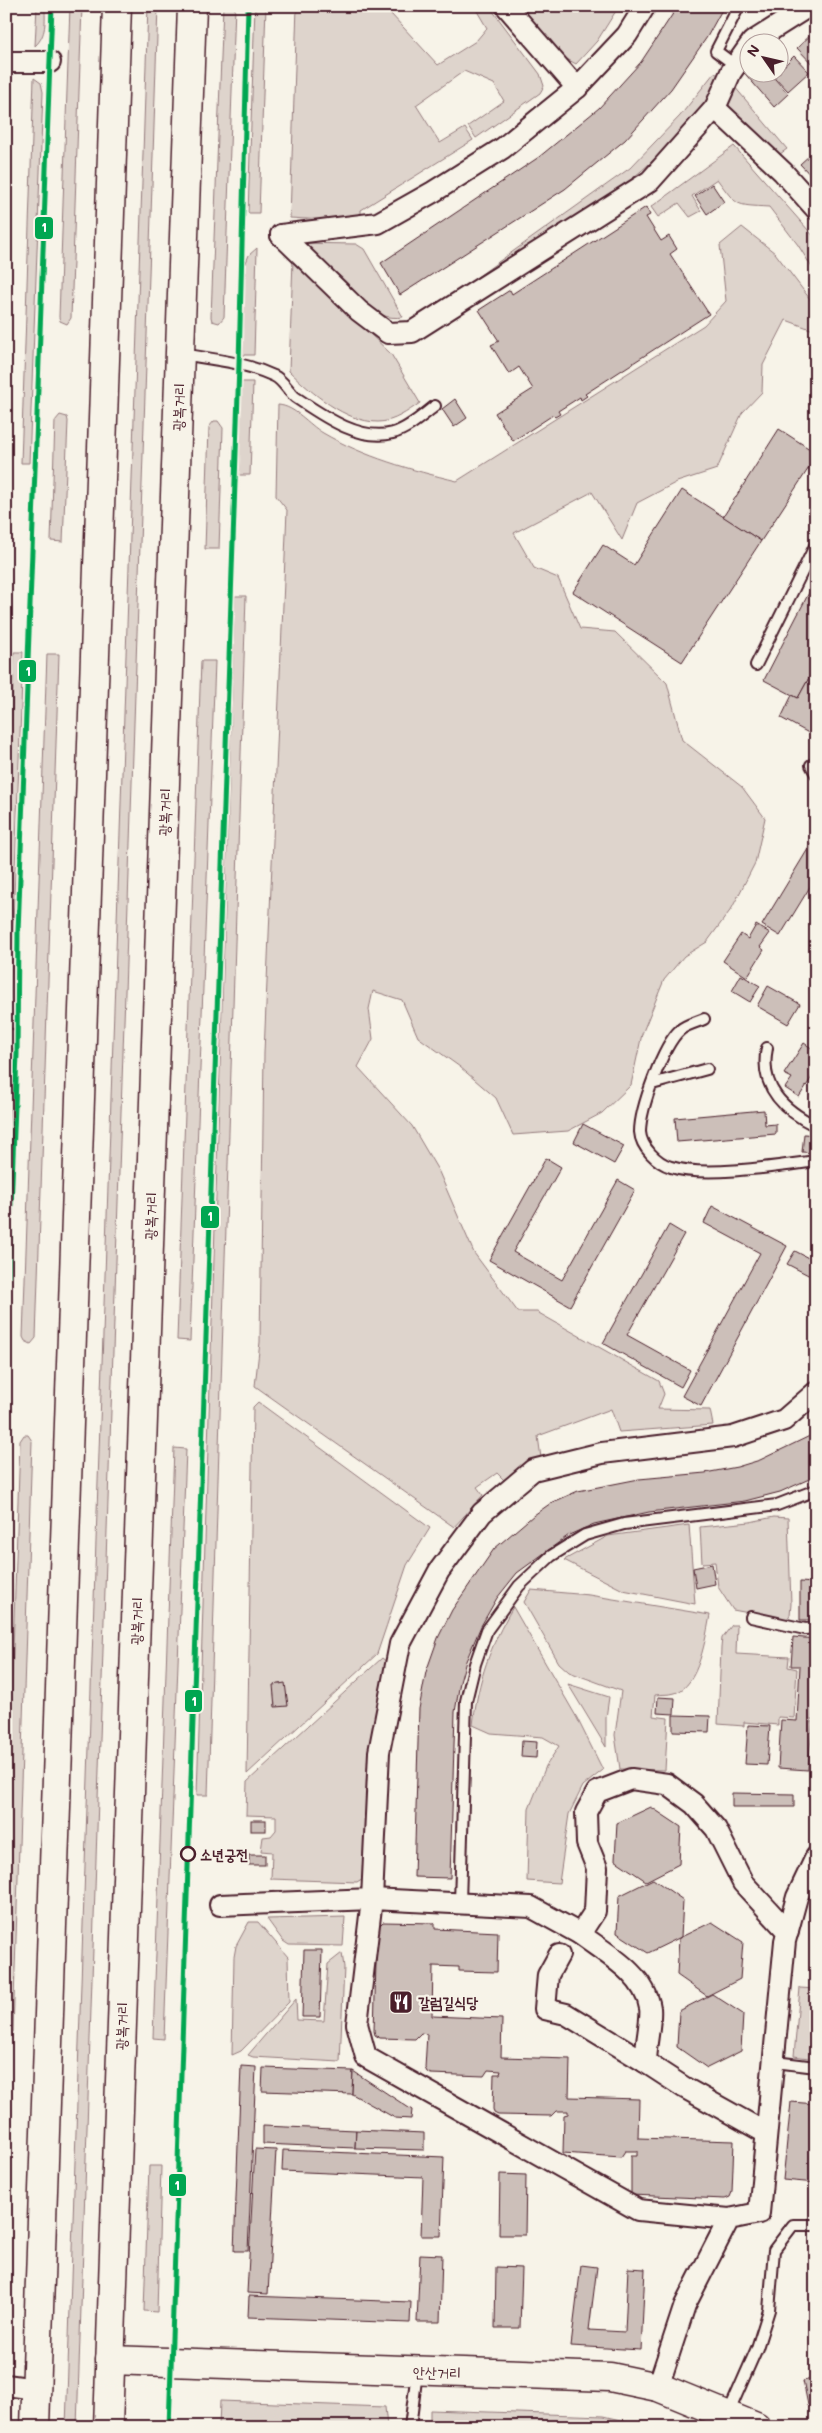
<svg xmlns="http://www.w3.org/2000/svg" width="822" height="2433" font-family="Mali,'Poor Story',sans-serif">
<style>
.green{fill:#ded4cc;stroke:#947a7c}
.building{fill:#ccbfb9;stroke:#4a1f2b}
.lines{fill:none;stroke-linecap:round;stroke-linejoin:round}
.lane-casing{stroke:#4a1f2b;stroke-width:14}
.street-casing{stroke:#4a1f2b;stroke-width:24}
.primary-casing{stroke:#4a1f2b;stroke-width:31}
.highway-casing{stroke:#4a1f2b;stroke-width:31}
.lane{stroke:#f7f3e8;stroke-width:10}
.street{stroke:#f7f3e8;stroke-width:20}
.primary{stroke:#f7f3e8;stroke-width:28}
.highway{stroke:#f7f3e8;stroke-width:28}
.tram-1-casing{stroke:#f7f3e8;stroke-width:9}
.tram-1{stroke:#00a651;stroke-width:5}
.stop-dot{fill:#f7f3e8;stroke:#4a1f2b;stroke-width:2.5}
.labels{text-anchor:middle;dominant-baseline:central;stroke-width:4.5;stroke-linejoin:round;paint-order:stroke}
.street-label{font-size:15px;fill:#4a1f2b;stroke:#f7f3e8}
.stop-label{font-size:15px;font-weight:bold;fill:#4a1f2b;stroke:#f7f3e8;text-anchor:start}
.poi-label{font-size:15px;font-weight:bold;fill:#4a1f2b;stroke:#f7f3e8;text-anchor:start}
.line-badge{stroke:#f7f3e8;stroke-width:2}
.badge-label{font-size:14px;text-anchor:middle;font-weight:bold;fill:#fff}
</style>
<rect width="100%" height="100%" fill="#f7f3e8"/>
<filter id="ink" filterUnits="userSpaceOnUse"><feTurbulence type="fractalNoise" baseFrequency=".02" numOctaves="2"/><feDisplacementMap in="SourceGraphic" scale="10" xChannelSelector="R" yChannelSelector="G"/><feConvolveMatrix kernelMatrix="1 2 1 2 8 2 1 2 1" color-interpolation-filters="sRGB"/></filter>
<g filter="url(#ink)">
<g class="green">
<path d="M37,6H45C45,21 47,35 35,46Z"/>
<polygon points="70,6 82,6 71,318 67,324 60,321 59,317"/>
<polygon points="148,6 158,6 77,2427 66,2427"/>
<polygon points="223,6 235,6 224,317 219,323 212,321 211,317"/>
<polygon points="255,6 266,6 259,213 248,213"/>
<polygon points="297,6 398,6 391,14 438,65 476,41 487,28 474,6 489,6 540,74 544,86 540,93 476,138 468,126 504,101 494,84 464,71 416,105 440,143 465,128 473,140 361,210 361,216 343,221 290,218"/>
<polygon points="517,6 619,6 597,41 576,64 556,53"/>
<path d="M714,73L722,76C700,117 665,152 629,181L470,285L473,280L630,168L680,116Z"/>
<polygon points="34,78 41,83 43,92 29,463 21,463"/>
<polygon points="734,86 787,149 780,154 734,116 726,106"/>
<path d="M734,146L816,239V274L798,245L769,207C734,205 738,207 717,179L692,196L701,211L690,217L679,203L658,217L651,207Z"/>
<path d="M742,227L775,253L816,307V331L786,320L763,365L762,392L742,413L717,469L677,482L637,503L622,540L592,492L514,533L534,568L558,578L580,629L615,632L667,683L682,740L742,787L765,818L755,863L732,908L707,942L684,956L664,980L642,1034L631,1085L602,1113L568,1131L513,1135L496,1098L460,1067L418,1037L402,1000L373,991L369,1009L373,1039L358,1067L412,1126L439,1172L474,1253L518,1312H537L659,1381L664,1394L658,1409L710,1410L713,1425L619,1432L611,1409L538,1436L541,1458L506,1482L497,1473L477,1487L483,1495L454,1527L255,1386L260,1342L264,1053L287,510L276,496L278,405C295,406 308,424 323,433C364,457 411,470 457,481L704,325L726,301L720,245Z"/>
<path d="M295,243L356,244L364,249L403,317C371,322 360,293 340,276C326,264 311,253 295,243Z"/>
<polygon points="257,248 254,355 243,355 245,265 249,255"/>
<path d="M293,260L391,354L420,403C408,411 394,422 378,422C345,422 312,393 289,371Z"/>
<polygon points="242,382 253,382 250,475 239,475"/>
<polygon points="60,415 67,417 68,421 63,542 51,541 55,421"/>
<polygon points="214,421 218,421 223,428 219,549 205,549 209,427"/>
<polygon points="235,596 246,596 208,1795 197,1795"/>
<polygon points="14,652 23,652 10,1006 6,1018 6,876"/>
<polygon points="47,654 59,654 36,1338 31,1344 25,1341 23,1337"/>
<polygon points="201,661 215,661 190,1341 177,1340"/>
<polygon points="6,1057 11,1067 6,1197"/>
<polygon points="258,1402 430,1528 407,1565 377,1654 247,1774 253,1407"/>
<polygon points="24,1435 28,1435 32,1441 13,2032 6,2032 6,1861 20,1441"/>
<polygon points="174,1448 186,1449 164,2039 153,2038"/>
<polygon points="774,1517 788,1518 791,1604 790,1615 786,1620 733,1610 718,1587 715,1562 702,1563 700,1527 750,1522"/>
<polygon points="689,1525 695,1604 623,1590 564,1560 608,1536"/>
<path d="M531,1590L589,1595L710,1615C706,1636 699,1686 675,1693C669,1695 661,1694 655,1695L653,1716L668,1718L665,1770L620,1769L615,1735L621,1691L569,1672L559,1663L524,1602Z"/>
<path d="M513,1607L577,1718L603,1770L583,1786L569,1814L559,1883L527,1881L529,1809L546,1766L559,1746L543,1737L491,1733L473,1725C478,1680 490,1646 513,1607Z"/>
<polygon points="732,1625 737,1625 736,1654 789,1657 788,1667 797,1669 794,1718 778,1717 778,1725 744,1722 744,1726 718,1724 721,1648 722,1638"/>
<polygon points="382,1658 388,1663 370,1749 368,1875 357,1882 271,1879 272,1852 261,1851 263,1837 271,1836 276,1830 276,1816 246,1815 247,1782"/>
<polygon points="568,1684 609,1697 606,1718 606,1747"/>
<polygon points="345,1917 343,1946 289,1945 283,1941 267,1919"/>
<polygon points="249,1922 258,1922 288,1957 289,2002 241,2051 232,2055 234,1957 236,1946"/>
<polygon points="342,1953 344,1967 340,2062 253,2057 248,2055 296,1999 297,2020 324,2021 328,1964"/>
<polygon points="800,1988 816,1989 816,2059 794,2056"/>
<polygon points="149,2166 161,2166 157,2312 144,2311"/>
<polygon points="220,2401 385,2407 387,2427 219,2427"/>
<polygon points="430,2410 604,2416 652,2427 430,2427"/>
</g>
<g class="building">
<polygon points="678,6 724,6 707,37 671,89 625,140 565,189 400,295 381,263 539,157 599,108 641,62"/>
<polygon points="816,30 816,68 797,48"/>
<polygon points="794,56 809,72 788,91 773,75 780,72 780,70"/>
<polygon points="750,60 750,72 769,72 788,94 774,107 740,68"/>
<polygon points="811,154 816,159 816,181 800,164"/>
<polygon points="712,184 724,202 707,214 695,196"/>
<polygon points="646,207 650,215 646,217 661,241 669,236 677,249 670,254 709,314 585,394 587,396 581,400 580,397 558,411 560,414 555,417 553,415 513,441 495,413 533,389 519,367 509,374 491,345 499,341 479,310 510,290 512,294"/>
<polygon points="455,399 467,418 454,427 442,409"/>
<polygon points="779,429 816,453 816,457 761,541 723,517"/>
<polygon points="682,490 761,541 682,662 573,592 603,545 634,565"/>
<polygon points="816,579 816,665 798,698 764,680"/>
<polygon points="816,665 816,691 813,696 816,697 816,737 781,718 792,695 798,698"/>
<polygon points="814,839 816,840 816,877 780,936 762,925"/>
<polygon points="756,925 770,933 760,947 764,950 747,977 723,961 741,934 748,939"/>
<polygon points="741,975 760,986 750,1002 732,991"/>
<polygon points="768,986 800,1004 788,1024 757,1006"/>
<polygon points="804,1043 816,1051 816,1071 799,1097 785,1088 792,1078 784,1074"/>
<polygon points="764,1110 765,1125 776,1124 776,1134 677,1142 675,1118"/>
<polygon points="583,1124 624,1146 614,1164 574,1142"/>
<polygon points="804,1134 816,1135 816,1153 802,1152"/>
<polygon points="546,1158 561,1167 513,1252 562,1280 618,1180 635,1190 570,1306 489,1260"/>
<polygon points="712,1206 787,1246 701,1406 682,1396 760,1253 704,1223"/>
<polygon points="669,1225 684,1234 627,1335 690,1370 681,1387 603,1343"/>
<polygon points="795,1251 816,1262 816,1279 787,1264"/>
<polygon points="816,1433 816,1476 780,1492 745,1501 649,1512 594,1524 569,1535 517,1573 497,1598 481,1626 466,1661 460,1682 455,1712 450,1878 414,1877 419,1709 426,1672 438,1638 452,1610 494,1549 534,1515 551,1503 578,1491 639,1479 705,1473 737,1467 760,1460"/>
<polygon points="712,1564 715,1584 696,1588 693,1568"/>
<polygon points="800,1582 815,1583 815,1620 800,1620"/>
<polygon points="793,1637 816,1639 816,1683 808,1770 778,1768 781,1720 797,1721 800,1666 791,1666"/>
<polygon points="285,1683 288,1706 275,1707 273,1685"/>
<polygon points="658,1697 675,1698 674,1714 657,1713"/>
<polygon points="673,1715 710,1716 709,1732 673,1731"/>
<polygon points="748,1725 770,1726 767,1765 745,1764"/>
<polygon points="522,1741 537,1742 536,1758 521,1757"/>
<polygon points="732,1793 794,1794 794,1807 732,1807"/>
<polygon points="651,1807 681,1827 679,1864 646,1881 615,1860 617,1823"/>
<rect x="251" y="1820" width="15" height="11"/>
<rect x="249" y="1855" width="16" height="10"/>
<polygon points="653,1879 683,1900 681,1937 648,1953 617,1933 619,1896"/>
<polygon points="383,1922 435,1923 435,1929 498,1932 497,1972 459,1971 459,1967 433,1966 432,2016 502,2019 501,2057 570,2059 569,2097 639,2099 638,2138 734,2141 732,2192 730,2197 725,2199 631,2195 631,2156 637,2156 637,2151 625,2151 621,2157 563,2153 564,2115 568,2114 568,2111 556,2111 551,2116 498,2115 494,2113 493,2109 494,2074 500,2074 501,2071 488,2070 484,2076 431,2074 427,2072 425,2068 427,2034 421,2033 415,2039 380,2038 375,2035 374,2031 377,1928"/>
<polygon points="712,1922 743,1942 740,1979 707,1996 677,1975 679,1938"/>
<polygon points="304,1950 322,1950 320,2017 302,2017"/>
<polygon points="712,1994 743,2014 741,2051 707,2068 677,2047 679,2011"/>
<polygon points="812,2006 816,2007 816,2029 810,2028"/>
<polygon points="241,2066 256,2067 248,2251 234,2251"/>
<polygon points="263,2068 353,2071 352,2094 262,2091"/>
<polygon points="353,2071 412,2110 411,2119 395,2118 352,2094"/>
<polygon points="791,2102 816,2104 816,2183 783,2180"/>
<polygon points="263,2126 356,2130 355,2148 263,2144"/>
<polygon points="356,2130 424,2133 424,2150 355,2148"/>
<polygon points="255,2149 276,2150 268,2294 247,2293"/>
<polygon points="283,2150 444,2157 441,2236 421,2236 423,2177 282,2171"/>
<polygon points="500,2174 526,2175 525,2235 499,2235"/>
<polygon points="420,2254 442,2255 440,2322 417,2322"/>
<polygon points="581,2265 597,2267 589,2330 625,2332 628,2268 645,2269 641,2350 571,2346"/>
<polygon points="496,2267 522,2268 520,2328 495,2328"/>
<polygon points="249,2296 411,2302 410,2323 248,2317"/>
<polygon points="816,2378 816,2403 808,2405 803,2381"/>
</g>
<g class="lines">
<g class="lane-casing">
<g id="lane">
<polyline points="735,65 716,51 739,6"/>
<path d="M181,354C212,359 244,362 274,376C282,379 288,391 295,397C322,415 359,442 393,433C408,429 423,415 435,406"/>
<polyline points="756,665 816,544"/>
<polyline points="811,765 816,774"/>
<path d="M704,1019C697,1022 685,1025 680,1030C663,1045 640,1109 640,1132C641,1147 657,1163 671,1167C704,1178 779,1166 816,1161"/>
<path d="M767,1048C759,1087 783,1110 816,1126"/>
<polyline points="652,1084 707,1069"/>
<polyline points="751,1617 805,1629 816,1628"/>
<polyline points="460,1903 466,1701 475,1664 487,1630 519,1586 551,1556 585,1535 624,1524 777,1505 816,1490"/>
<polyline points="775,2062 816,2067"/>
<polyline points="728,2414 757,2348 769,2310 774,2250 793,2225 816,2225"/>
<polyline points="410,2427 417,2372"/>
</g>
</g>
<g class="street-casing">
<g id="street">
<polyline points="506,6 577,88"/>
<polyline points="752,42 809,6"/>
<polyline points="6,62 50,62"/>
<polyline points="715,108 731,72 750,45"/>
<polyline points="281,235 359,311 388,333 412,332 650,181 715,108 783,172 816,209"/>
<polyline points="281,235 378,223 433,192 503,148 577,88 627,35 645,6"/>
<polyline points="6,1039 8,1039"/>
<polyline points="220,1905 372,1899 379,1752 400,1644 439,1571 482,1513 533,1470 602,1453 733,1437 784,1420 816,1392"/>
<polyline points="580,1934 531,1907 372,1899 357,2024 366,2057 638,2210 729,2219"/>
<polyline points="559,1955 548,1975 545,2009 566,2014 645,2062"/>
<path d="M766,2133L685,2088L645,2062C645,2048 652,2018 650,2008C645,1974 605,1953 580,1934L595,1911L597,1868L587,1843L586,1812L597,1792L631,1779L667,1784L694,1804L716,1829L743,1883L788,1932"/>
<polyline points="6,2385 36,2389"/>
<polyline points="658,2387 685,2305 729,2219 759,2213 785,1941 797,1897 816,1857"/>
</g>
</g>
<g class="primary-casing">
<polyline id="primary" points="110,2360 610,2377 658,2387 756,2427"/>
</g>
<g class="highway-casing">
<g id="highway">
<polyline points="35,2427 117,6"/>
<polyline points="108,2427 192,6"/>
</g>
</g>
<use href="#lane" class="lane"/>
<use href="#street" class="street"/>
<use href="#primary" class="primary"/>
<use href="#highway" class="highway"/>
<g class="tram-1-casing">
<g id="tram-1">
<polyline points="6,1336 17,1054 18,932 52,6"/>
<polyline points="169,2427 239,364 248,6"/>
</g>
</g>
<use href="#tram-1" class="tram-1"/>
</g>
</g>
<defs>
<g id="restaurant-square" transform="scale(1.25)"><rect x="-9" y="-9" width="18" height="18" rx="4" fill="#4a1f2b" stroke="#f7f3e8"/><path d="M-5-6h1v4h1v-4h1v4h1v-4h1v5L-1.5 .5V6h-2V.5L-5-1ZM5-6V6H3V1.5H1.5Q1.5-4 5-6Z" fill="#fff"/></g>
</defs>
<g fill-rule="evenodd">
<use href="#restaurant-square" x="401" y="2002"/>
</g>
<circle class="stop-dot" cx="188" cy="1854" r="7"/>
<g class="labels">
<g class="street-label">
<text transform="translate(178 407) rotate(-88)">광복거리</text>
<text transform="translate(164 812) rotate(-88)">광복거리</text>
<text transform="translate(150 1216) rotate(-88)">광복거리</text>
<text transform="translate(136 1621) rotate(-88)">광복거리</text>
<text transform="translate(121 2026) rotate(-88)">광복거리</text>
<text transform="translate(437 2372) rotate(1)">안산거리</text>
</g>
<g class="stop-label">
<text x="200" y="1854">소년궁전</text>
</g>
<g class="poi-label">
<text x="418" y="2002">갈럼길식당</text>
</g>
</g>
<g class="line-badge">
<rect x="34" y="216" width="20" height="24" rx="5" fill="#00a651"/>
<rect x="18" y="659" width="19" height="24" rx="5" fill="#00a651"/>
<rect x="200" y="1205" width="20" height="24" rx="5" fill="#00a651"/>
<rect x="184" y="1689" width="19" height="24" rx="5" fill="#00a651"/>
<rect x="168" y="2173" width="19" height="24" rx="5" fill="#00a651"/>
</g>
<g class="badge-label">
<text x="44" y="232">1</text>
<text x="28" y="676">1</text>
<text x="210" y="1221">1</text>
<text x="194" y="1706">1</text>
<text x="177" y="2190">1</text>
</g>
<rect width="822" height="2433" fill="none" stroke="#f7f3e8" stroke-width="25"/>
<rect x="12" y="12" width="797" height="2408" fill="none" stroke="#4a1f2b" stroke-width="2" filter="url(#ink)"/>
<g transform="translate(764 58) rotate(304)"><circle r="24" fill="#f7f3e8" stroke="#b29e9c"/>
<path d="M0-4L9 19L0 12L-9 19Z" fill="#4a1f2b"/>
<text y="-8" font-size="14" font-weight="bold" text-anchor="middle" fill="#4a1f2b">N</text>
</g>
</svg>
